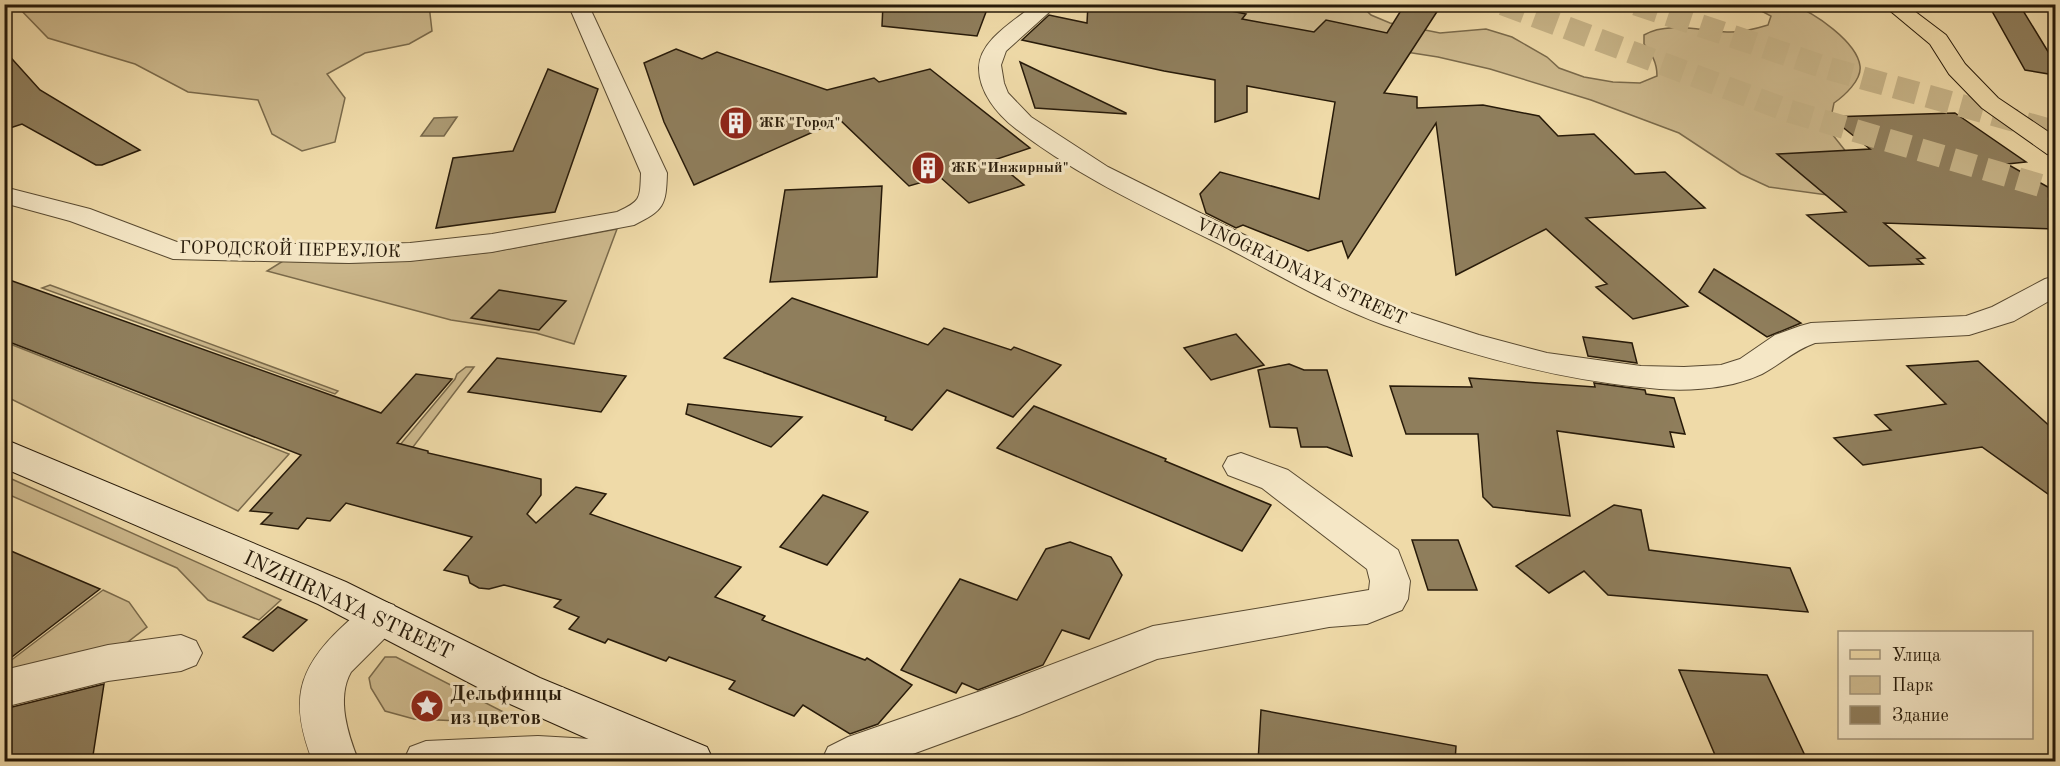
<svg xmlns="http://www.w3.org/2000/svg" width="2060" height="766" font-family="'Old Standard TT',serif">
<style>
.green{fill:#cdb98d;stroke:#7a6a4b;stroke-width:1.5}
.water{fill:#ab9972;stroke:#766648;stroke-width:1.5}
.building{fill:#8f7e5c;stroke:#271a09;stroke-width:1.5}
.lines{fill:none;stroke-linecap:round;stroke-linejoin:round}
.primary-tunnel-far1{stroke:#c7b488;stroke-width:23;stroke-dasharray:23 11;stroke-linecap:butt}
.primary-tunnel{stroke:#c7b488;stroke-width:31;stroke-dasharray:31 15;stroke-linecap:butt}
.street-casing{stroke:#594a31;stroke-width:2}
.secondary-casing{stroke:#271a09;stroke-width:2}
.primary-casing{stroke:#271a09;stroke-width:2}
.street{fill:#f5e7c6;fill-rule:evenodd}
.secondary{fill:#f5e7c6;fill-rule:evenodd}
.primary{fill:#efdaa8;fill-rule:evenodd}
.labels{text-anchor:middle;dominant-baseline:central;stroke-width:6;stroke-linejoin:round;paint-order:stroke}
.far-poi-label{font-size:15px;font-weight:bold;fill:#271a09;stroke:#f5e7c6;text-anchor:start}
.street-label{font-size:18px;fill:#271a09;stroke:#f5e7c6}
.near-street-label{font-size:21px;fill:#271a09;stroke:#f5e7c6}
.near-poi-label{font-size:21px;font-weight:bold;fill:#271a09;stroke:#f5e7c6;text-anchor:start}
</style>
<rect width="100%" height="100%" fill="#efdaa8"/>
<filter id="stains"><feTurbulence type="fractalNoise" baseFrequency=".00333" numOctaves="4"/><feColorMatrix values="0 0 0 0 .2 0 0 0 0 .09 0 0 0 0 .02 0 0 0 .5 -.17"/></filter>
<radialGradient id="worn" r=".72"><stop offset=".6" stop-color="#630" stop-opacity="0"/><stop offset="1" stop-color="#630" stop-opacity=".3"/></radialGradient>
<g class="green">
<polygon points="16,5 429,5 432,31 409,44 365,53 327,74 345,98 335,142 302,151 272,134 258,100 188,92 135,64 48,38"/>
<path d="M1206,5H1361L1371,15L1390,23L1440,33L1486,29L1512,37L1547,57L1559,68L1584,77L1613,82L1640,83L1657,76C1657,62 1652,55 1644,44V35C1667,21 1701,31 1727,32C1741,33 1755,29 1768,25L1771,16L1750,5C1763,5 1780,1 1792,5C1814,12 1857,42 1860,66C1862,80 1844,96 1834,103L1830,122L1832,134L1866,177L1842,197L1769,187L1741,174L1679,133L1591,100L1490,69L1438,57L1265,30Z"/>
<polygon points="617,229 574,344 536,333 451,320 267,271 283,261 341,263 408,261 491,252"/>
<polygon points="50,285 338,391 335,394 42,288"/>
<polygon points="5,342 289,454 238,511 5,396"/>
<polygon points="466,367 474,367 413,447 399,446 455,379 457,374"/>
<polygon points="5,476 281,600 259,620 208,600 177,568 5,493"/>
<polygon points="103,590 129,602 147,627 120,648 5,670 5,665"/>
<polygon points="385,657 396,657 517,719 507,723 414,719 385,711 371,688 369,678"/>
</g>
<polygon class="water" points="457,117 444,136 421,136 434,118"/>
<g class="building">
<polygon points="883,4 989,4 977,36 882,26"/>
<polygon points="1088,4 1196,4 1246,14 1242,19 1314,32 1326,20 1387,33 1405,4 1442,4 1384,93 1417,97 1417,108 1483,105 1539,116 1558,136 1594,134 1635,174 1665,172 1705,208 1586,218 1688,306 1633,319 1596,287 1607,284 1546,229 1456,275 1436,123 1348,258 1342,241 1308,251 1243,225 1236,228 1206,213 1200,194 1220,172 1319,199 1335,102 1247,86 1247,112 1215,122 1215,80 1164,71 1022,40 1049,15 1087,23"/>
<polygon points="1988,4 2019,4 2055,63 2055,75 2025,70"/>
<polygon points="676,49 702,59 717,52 827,90 874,78 879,82 930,69 1030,148 994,160 1024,185 969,203 940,177 909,186 840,120 694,185 664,122 644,63"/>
<polygon points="4,50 40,90 140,150 102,165 96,165 22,124 4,130"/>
<polygon points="1020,62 1126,113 1126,114 1035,108"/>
<polygon points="548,69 598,89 555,212 436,228 453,158 513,151"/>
<polygon points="1955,113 2026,162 2007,164 2055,191 2055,229 1884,223 1925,258 1917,259 1923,264 1869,266 1807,215 1846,212 1777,154 1870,149 1830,117"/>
<polygon points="882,186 877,277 770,282 785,190"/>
<polygon points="1714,269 1801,323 1767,337 1699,292"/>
<polygon points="4,278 381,413 416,374 452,379 397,443 428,451 428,453 541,479 541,495 527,514 536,523 576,487 606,494 590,514 741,567 715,597 765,616 762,620 865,660 867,658 912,685 878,724 850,734 803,705 794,716 729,689 735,681 669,657 666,661 608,639 605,643 569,629 579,617 554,607 561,600 504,585 489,589 479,588 470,583 468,576 444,570 472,537 346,503 330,521 307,518 298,529 261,524 272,513 250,511 301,455 4,340"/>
<polygon points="499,290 566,301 539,330 471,318"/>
<polygon points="792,298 928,345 944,328 1011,350 1014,347 1061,365 1013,417 947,390 912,430 885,420 886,417 724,358"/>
<polygon points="1236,334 1264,365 1211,380 1184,348"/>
<polygon points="1583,337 1632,343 1637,363 1588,356"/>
<polygon points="497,358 626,376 601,412 468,392"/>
<polygon points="1978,361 2055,431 2055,499 1982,447 1863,465 1834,438 1891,430 1875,415 1946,404 1907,366"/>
<polygon points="1289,364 1304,370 1327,370 1352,456 1327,447 1301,447 1297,428 1270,427 1258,370"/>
<polygon points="1469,378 1595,387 1594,383 1645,390 1646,394 1674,398 1685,434 1670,432 1674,447 1557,431 1570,516 1493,507 1483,497 1478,434 1406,434 1390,386 1472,387"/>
<polygon points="688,404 802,417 771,447 686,414"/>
<polygon points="1034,406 1166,459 1165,461 1271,505 1242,551 997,448"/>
<polygon points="823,495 868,512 827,565 780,547"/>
<polygon points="1614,505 1641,510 1649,550 1790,568 1808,612 1608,595 1584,571 1549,593 1516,566"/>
<polygon points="1412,540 1458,540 1477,590 1428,590"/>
<polygon points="1070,542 1111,557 1122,575 1089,639 1062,630 1043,665 978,690 962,683 956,693 901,670 960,579 1017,600 1046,549"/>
<polygon points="4,548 100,589 4,663"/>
<polygon points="278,607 307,620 273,651 243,637"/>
<polygon points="1679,670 1767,675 1808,762 1718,762"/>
<polygon points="104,684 92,762 4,762 4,709"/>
<polygon points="1261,710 1456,746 1455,762 1258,762"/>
</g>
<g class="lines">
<g class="primary-tunnel-far1">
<polyline points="1503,4 1789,111 2056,190"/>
<polyline points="1636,4 1827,68 2056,132"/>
</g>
<polyline class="primary-tunnel" points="2053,189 2056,190"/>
<g class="street-casing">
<g id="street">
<path d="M568,4H588L667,173C666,206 664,210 634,225L492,252L410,261L349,263L173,259L70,221L4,203V187L90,209L177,242L349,245L410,243L492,234L617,212C641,201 640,199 641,173Z"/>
<path d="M1035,4L1056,6L1006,51L1001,65L1004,83L1008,93L1031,117L1108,167L1347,286L1402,310L1479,335L1547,353L1641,366L1684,367L1721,365L1740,359L1775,335L1800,326L1811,323L1966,316L1992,307L2045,279L2056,276V297L2014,321L1969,335L1815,343C1793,351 1781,364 1762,374C1726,391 1678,392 1640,387C1552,378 1467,354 1384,325C1331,306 1281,276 1231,250C1158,213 1080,179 1015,128C997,114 979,92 979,68C979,40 1016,20 1035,4Z"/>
<polygon points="1241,453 1288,470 1398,550 1410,581 1408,599 1402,610 1367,624 1329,627 1157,659 1019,715 891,762 821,762 828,747 848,737 995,686 1153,626 1369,590 1370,581 1367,569 1262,488 1228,475 1223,466 1228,457"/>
<path d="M380,600L394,605L400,617L394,629L351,672C336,698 348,735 359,762H313C290,703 296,670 342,627C355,615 364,606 380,600Z"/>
<polygon points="181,635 196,641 202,653 196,665 181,671 108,681 4,707 4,670 108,645"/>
<polygon points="538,736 626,741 642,747 649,762 403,762 410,747 426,741"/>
</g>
</g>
<g class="secondary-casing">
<polygon id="secondary" points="4,439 346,582 540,678 707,747 714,762 640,762 510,704 318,604 13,472 4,467"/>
</g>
<g class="primary-casing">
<polygon id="primary" points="1882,4 1905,4 1946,35 1965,64 1998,98 2056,137 2056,156 2047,154 1982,108 1949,74 1930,44"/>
</g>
<use href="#street" class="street"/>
<use href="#secondary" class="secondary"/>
<use href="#primary" class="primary"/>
</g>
<defs>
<g id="building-disc" transform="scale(1.725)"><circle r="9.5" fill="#8f2418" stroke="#f5e7c6"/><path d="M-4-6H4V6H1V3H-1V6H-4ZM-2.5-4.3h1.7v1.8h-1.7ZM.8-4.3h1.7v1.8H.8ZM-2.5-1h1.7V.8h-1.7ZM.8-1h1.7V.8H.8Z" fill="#fff"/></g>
<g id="sight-disc" transform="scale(1.725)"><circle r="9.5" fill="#8f2418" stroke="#f5e7c6"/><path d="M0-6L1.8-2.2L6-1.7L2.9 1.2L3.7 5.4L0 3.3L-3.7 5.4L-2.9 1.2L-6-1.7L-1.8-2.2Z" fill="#fff"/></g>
</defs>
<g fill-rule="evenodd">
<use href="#building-disc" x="736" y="123"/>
<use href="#building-disc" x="928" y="168"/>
<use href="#sight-disc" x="427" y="706"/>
</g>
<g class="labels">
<g class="far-poi-label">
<text x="759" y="123">ЖК "Город"</text>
<text x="951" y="168">ЖК "Инжирный"</text>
</g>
<g class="street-label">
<text transform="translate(290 250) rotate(1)">ГОРОДСКОЙ ПЕРЕУЛОК</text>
<text transform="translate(1301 272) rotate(25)">VINOGRADNAYA STREET</text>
</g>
<g class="near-street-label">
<text transform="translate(348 606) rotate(25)">INZHIRNAYA STREET</text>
</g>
<g class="near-poi-label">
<text x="450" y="694">Дельфинцы<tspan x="450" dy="24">из цветов</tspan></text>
</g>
</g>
<rect width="2060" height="766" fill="none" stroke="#efdaa8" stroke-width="24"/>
<rect x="6" y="6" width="2048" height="754" fill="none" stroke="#271a09" stroke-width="3"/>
<rect x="12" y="12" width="2036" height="742" fill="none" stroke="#271a09" stroke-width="1.5"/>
<rect x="1838" y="631" width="195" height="108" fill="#f5e7c6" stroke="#a3957a" stroke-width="1.5"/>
<rect x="1850" y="650" width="30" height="9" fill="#efdaa8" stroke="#a3957a" stroke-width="1.5"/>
<text x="1892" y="661" font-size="18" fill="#271a09">Улица</text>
<rect x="1850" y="676" width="30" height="18" fill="#cdb98d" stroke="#a3957a" stroke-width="1.5"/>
<text x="1892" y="691" font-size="18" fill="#271a09">Парк</text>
<rect x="1850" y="706" width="30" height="18" fill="#8f7e5c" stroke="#a3957a" stroke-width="1.5"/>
<text x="1892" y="721" font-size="18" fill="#271a09">Здание</text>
<rect width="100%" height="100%" filter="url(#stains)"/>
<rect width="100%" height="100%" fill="url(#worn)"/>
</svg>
